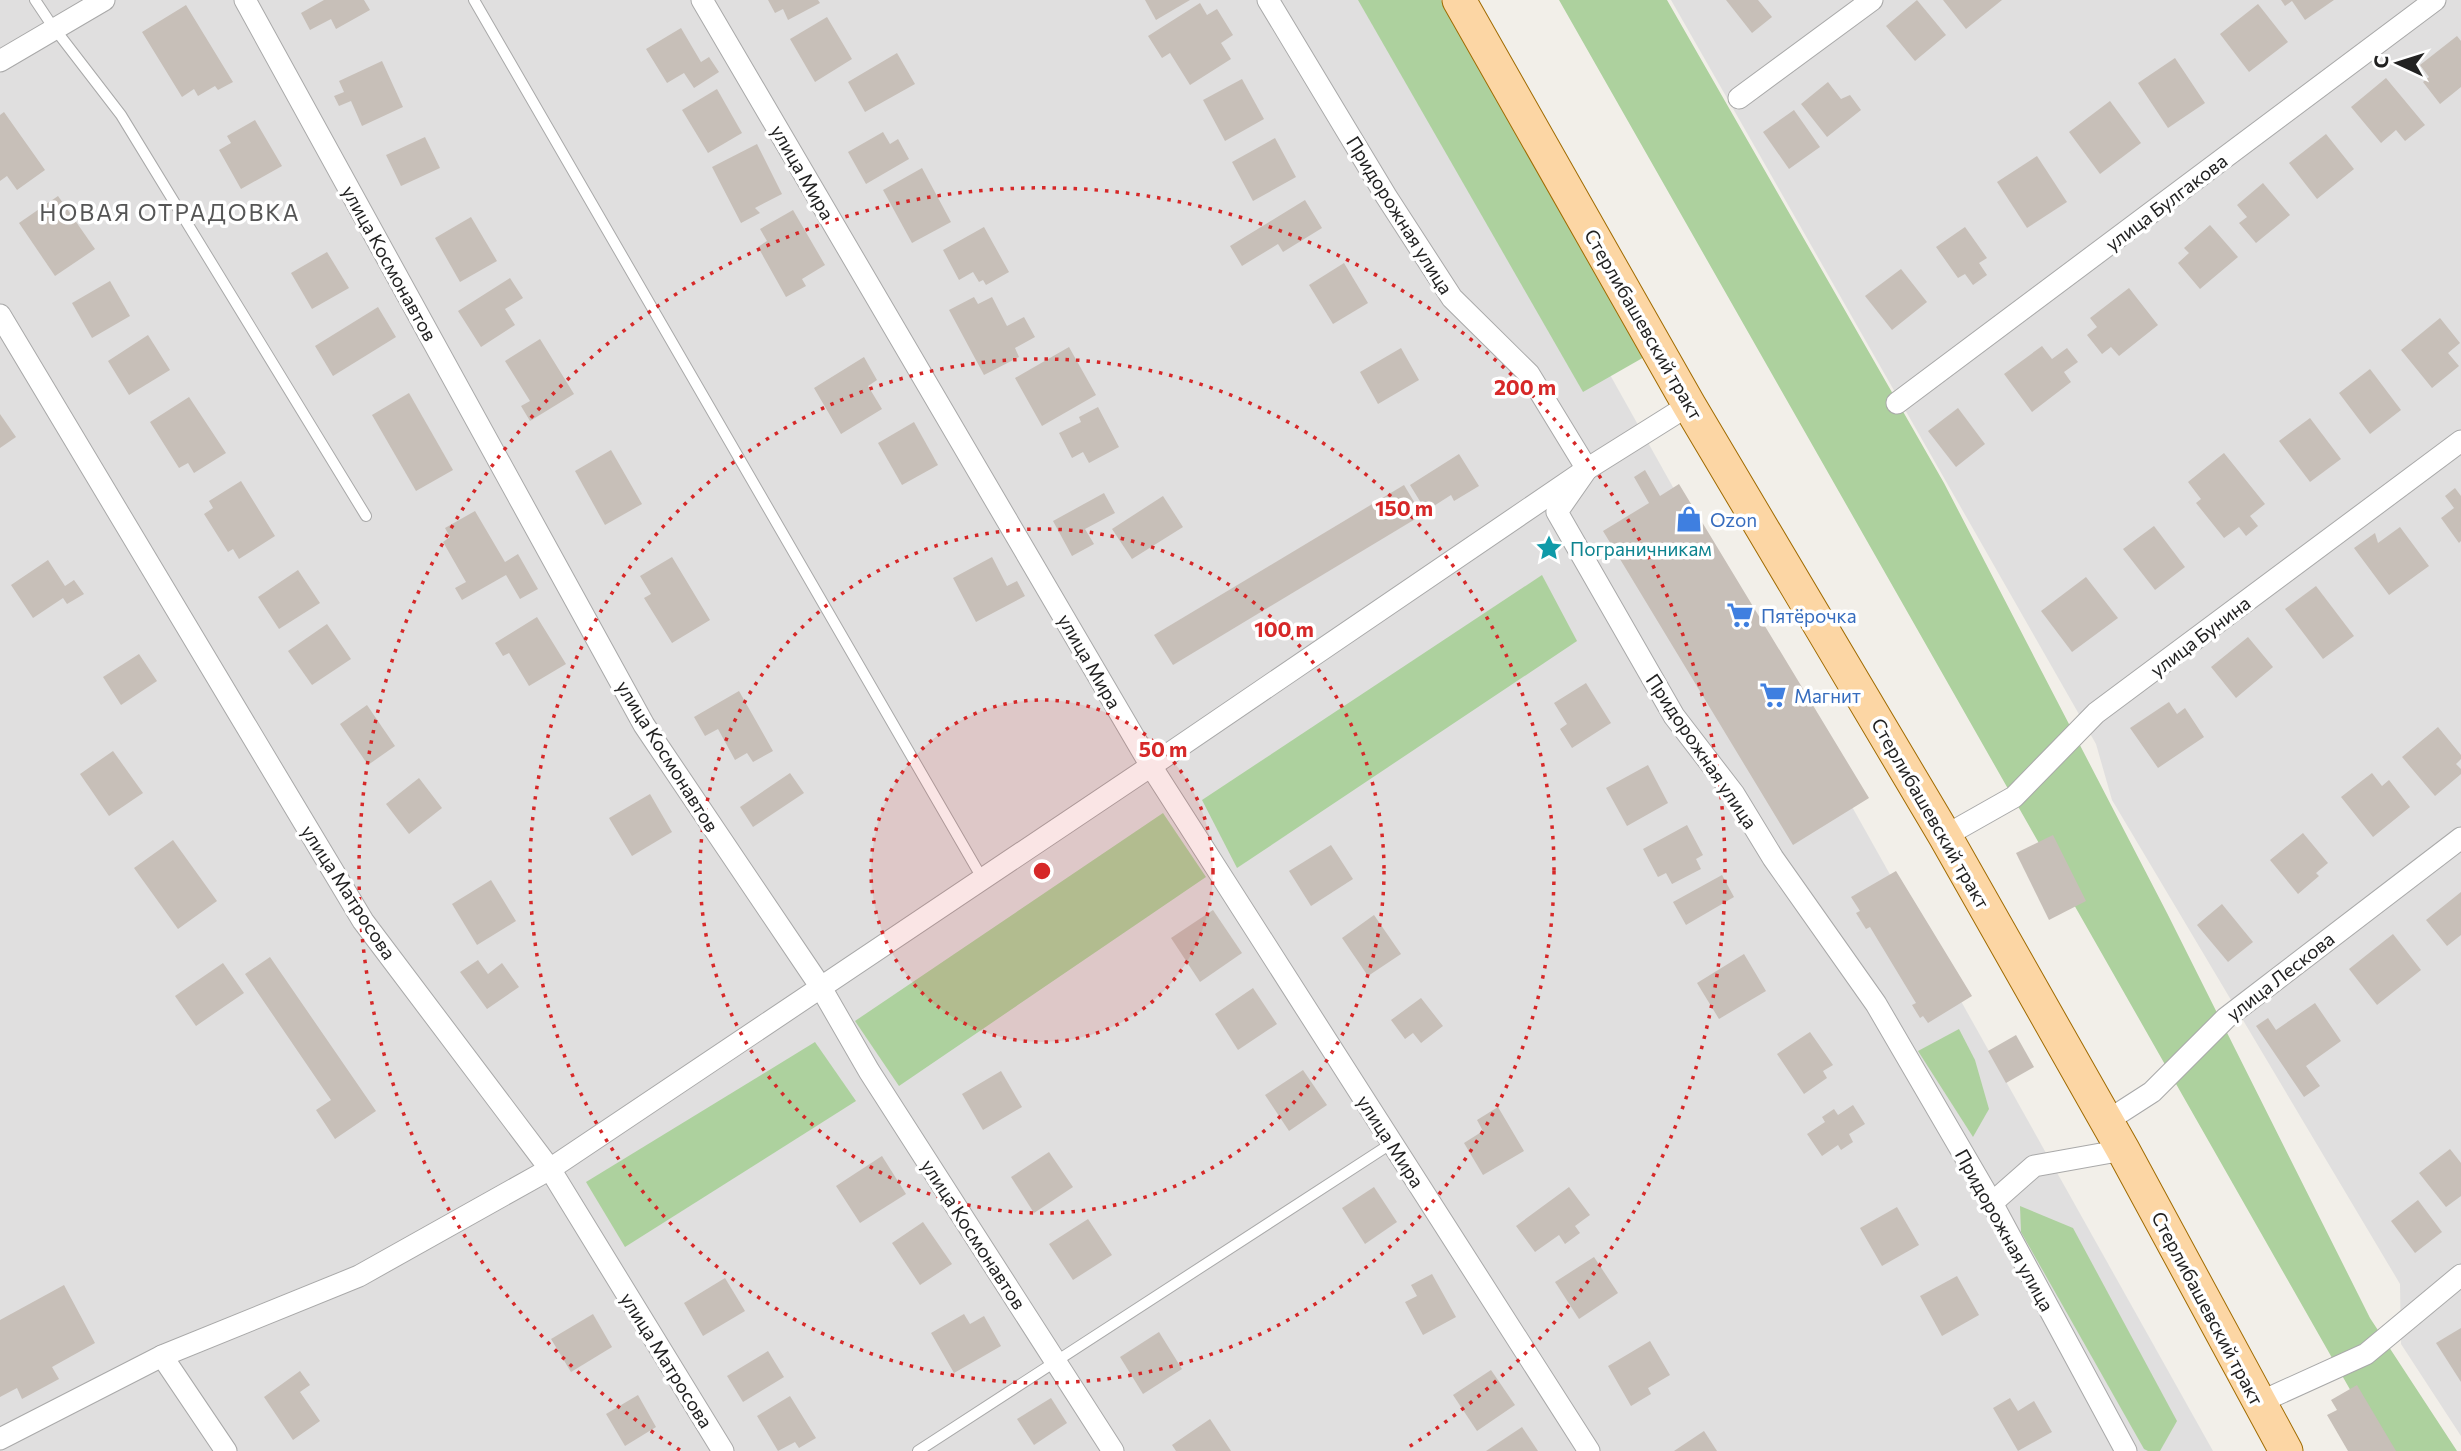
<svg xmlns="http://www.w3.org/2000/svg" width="2461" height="1451" font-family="Commissioner,sans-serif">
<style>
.residential{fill:#e0dfdf}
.forest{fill:#add19e}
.building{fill:#c7bfb8}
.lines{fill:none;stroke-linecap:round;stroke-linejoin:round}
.service-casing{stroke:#a9a9a9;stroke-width:12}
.minor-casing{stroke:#a9a9a9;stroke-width:23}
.primary-casing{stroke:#a06b00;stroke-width:35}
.service{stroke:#fff;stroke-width:10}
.minor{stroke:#fff;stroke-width:21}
.primary{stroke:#fcd6a4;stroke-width:33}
.ring{fill:none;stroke:#d62828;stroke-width:3.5;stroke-dasharray:3.5 7}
.labels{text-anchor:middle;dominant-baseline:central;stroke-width:7;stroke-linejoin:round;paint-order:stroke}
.street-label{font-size:19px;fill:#222;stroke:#fff}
.shop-label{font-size:19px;fill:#366cbe;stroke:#fff;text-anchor:start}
.culture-label{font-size:19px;fill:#0d838f;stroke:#fff;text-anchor:start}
.quarter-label{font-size:23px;letter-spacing:2px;fill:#555;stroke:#fff}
.centre{fill:#d62828;stroke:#fff;stroke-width:3.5}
.ring-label{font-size:21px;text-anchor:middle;font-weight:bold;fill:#d62828;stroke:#fff;stroke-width:7;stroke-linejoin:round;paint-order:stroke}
</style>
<rect width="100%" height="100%" fill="#f2efe9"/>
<g class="residential">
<polygon points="0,0 1400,0 2213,1451 0,1451"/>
<polygon points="1671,0 2461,0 2461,1436 2401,1344 2400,1284 2112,800 2096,744"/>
</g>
<g class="forest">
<polygon points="1358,0 1441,0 1646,356 1583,392"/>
<polygon points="1559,0 1667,0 1944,483 2167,913 2370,1318 2457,1451 2385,1451"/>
<polygon points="1542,575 1577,641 1237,868 1202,800"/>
<polygon points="1163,813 1206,877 899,1086 855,1021"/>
<polygon points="1959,1029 1975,1060 1989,1109 1973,1137 1918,1051"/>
<polygon points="815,1042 856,1101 625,1247 586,1182"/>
<polygon points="2020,1206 2073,1228 2177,1421 2160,1451 2148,1451 2144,1449 2021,1232"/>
</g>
<g class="building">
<polygon points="324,0 364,0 370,10 336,29 331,19 310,30 301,13"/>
<polygon points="768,0 818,0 820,3 788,20 783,9 775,13"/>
<polygon points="1145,0 1190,0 1156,20"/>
<polygon points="1726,0 1758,0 1772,17 1752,33"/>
<polygon points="1917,0 1946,35 1915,61 1886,26"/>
<polygon points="1943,0 2002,0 1966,29"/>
<polygon points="2281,0 2334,0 2305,20 2292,1 2285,6"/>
<polygon points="1200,3 1207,15 1217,9 1233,35 1221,43 1231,59 1190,85 1170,53 1162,58 1148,36"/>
<polygon points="2258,4 2288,42 2249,72 2220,34"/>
<polygon points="186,5 233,82 218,90 215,86 198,96 194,89 182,97 142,32"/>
<polygon points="827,17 852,59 815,82 790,39"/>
<polygon points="681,28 701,62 709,57 719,72 694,88 684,73 667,83 646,49"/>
<polygon points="2457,36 2461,41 2461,87 2440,104 2423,82 2429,77 2420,65"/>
<polygon points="897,53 915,84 865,112 848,82"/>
<polygon points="2175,58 2205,103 2168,128 2138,83"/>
<polygon points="382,61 403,107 362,126 351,101 339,106 334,96 344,92 339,81"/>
<polygon points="2386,78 2425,125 2405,141 2396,130 2381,143 2351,107"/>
<polygon points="1242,79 1264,119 1225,141 1203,100"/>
<polygon points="1828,82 1841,99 1850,95 1861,110 1827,137 1801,104"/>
<polygon points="717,89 742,133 708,153 682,110"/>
<polygon points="2110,101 2141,143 2100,174 2069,132"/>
<polygon points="1794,110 1820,147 1789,169 1763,132"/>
<polygon points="4,112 45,170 17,190 7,176 0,181 0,115"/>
<polygon points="255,120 282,166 241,189 219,150 231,143 227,136"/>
<polygon points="883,132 890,144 898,139 909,159 866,184 848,152"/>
<polygon points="2326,134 2354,169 2317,199 2289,163"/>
<polygon points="425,137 440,168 401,186 386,155"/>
<polygon points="1275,138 1296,177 1253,201 1232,162"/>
<polygon points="757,144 782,194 755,208 760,213 741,223 712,167"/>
<polygon points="2037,156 2067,202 2027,228 1997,182"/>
<polygon points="922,168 951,222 912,243 883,190"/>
<polygon points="2263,183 2290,215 2256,243 2239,223 2247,217 2237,205"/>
<polygon points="58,196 95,249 55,276 19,223"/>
<polygon points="1305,200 1322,228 1283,252 1278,244 1242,266 1230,246"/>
<polygon points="793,210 825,265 802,279 806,286 786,297 758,247 767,241 760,229"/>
<polygon points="471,217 497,261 460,282 435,238"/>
<polygon points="2210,225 2238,257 2200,289 2178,263 2189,253 2184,248"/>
<polygon points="984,227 1009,272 986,285 983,280 979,282 973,272 959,280 943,250"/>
<polygon points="1965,227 1987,258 1979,263 1987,275 1973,285 1965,274 1958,278 1936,247"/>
<polygon points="327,252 349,288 312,309 291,273"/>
<polygon points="1344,263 1368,303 1333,324 1309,285"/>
<polygon points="1901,269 1927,302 1892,330 1865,296"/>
<polygon points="510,278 523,298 505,309 515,325 481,347 458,311"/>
<polygon points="110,281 130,316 92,338 72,303"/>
<polygon points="2129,288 2158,325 2119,356 2111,347 2102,354 2087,335 2097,327 2090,318"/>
<polygon points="974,297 978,304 992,297 1007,326 1024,317 1035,337 1015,348 1019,357 984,375 949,310"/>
<polygon points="378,307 396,337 333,376 315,346"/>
<polygon points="2440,318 2460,343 2448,353 2459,366 2432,388 2401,350"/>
<polygon points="148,335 170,370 129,395 108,361"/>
<polygon points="540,339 574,394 530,421 521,406 530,401 505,361"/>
<polygon points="2042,346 2052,359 2067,348 2078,362 2064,372 2071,382 2032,412 2004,374"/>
<polygon points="1069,347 1096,395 1042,426 1015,378"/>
<polygon points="1401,348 1419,380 1378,404 1360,372"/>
<polygon points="864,357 877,380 868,386 882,409 841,434 814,388"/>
<polygon points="2370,369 2401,410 2370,434 2339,393"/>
<polygon points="409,393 453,470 416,491 372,415"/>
<polygon points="189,397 226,453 194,473 188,463 179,468 150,422"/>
<polygon points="1098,407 1119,447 1089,463 1083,452 1072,458 1059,433 1081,422 1079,417"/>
<polygon points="1958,408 1985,444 1956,467 1928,431"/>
<polygon points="0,414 16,437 0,448"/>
<polygon points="2310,418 2341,459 2310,482 2279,441"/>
<polygon points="914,422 938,465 902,485 878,443"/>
<polygon points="611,450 642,504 605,525 575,471"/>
<polygon points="2224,453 2265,504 2250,516 2258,526 2246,536 2239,527 2224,538 2196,503 2201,499 2188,482"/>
<polygon points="1459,454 1479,486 1454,501 1451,495 1426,511 1410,485"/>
<polygon points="1645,470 1660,496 1679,484 1869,798 1793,845 1603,531 1649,503 1634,477"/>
<polygon points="241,481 275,536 239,559 233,549 228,552 204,514 213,508 209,501"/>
<polygon points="1404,485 1422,515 1173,665 1154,635"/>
<polygon points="2455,488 2461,496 2461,541 2459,543 2441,518 2454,508 2445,496"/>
<polygon points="1104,493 1115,513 1085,529 1094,544 1072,556 1053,521"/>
<polygon points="1163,496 1183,527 1132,559 1112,529"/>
<polygon points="475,511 505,562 518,554 538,589 520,599 506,575 462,600 455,588 466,582 443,542 450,537 445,528"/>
<polygon points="2154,526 2185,567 2155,590 2123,549"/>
<polygon points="2400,527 2429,566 2389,595 2354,548 2375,533 2378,543"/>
<polygon points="672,557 710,620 672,643 644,598 651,594 640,576"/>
<polygon points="992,557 1007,586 1017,581 1025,596 976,622 953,578"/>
<polygon points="48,560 65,586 74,580 84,594 67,604 63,598 33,618 11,585"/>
<polygon points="298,570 320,603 279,629 258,597"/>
<polygon points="2086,577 2118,618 2072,652 2041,611"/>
<polygon points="2316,586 2354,636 2323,659 2285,609"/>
<polygon points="537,617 566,664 529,686 509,653 503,656 495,643"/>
<polygon points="327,624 351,659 312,685 288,651"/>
<polygon points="2248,637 2273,667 2236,698 2211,667"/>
<polygon points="139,654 157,681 121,705 103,677"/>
<polygon points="1586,683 1611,723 1572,748 1560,729 1567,724 1554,703"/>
<polygon points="739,691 773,751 753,762 747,753 735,760 718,729 705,736 694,717"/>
<polygon points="2169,702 2177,714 2185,708 2204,737 2158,768 2130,728"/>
<polygon points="367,705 395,746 368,765 340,724"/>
<polygon points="2438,727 2461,755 2461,759 2456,764 2461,769 2461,774 2435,796 2402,757"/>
<polygon points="113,751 143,793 109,816 80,774"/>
<polygon points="1648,765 1668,803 1627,826 1606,788"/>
<polygon points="790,773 804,793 753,827 740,807"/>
<polygon points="2372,773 2382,786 2389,780 2410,807 2373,837 2341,797"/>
<polygon points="419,778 442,808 409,834 386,804"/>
<polygon points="650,794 672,832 632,856 609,818"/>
<polygon points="1687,825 1703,855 1696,859 1701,869 1672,884 1666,873 1658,877 1643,849"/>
<polygon points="2303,833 2328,863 2316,873 2319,876 2298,894 2270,860"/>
<polygon points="2053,835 2086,901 2049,920 2016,853"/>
<polygon points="173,840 217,901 178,929 134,868"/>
<polygon points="1331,845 1353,879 1311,906 1289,871"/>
<polygon points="1896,871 1972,996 1928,1023 1923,1016 1920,1018 1912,1005 1916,1003 1870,927 1866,929 1856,913 1860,911 1851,897"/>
<polygon points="1722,875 1734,897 1686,925 1673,902"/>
<polygon points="491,880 516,921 477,945 452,904"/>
<polygon points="2461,892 2461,935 2447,946 2426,920"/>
<polygon points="2222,904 2253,942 2228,962 2197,925"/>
<polygon points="1213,910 1242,953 1200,982 1171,938"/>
<polygon points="1374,915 1401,954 1368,976 1342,938"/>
<polygon points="2393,934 2421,970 2377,1005 2349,969"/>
<polygon points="1744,954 1766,991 1719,1019 1697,983"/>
<polygon points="270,957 376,1111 335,1139 316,1110 331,1100 245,974"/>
<polygon points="478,960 488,974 502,963 519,987 487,1009 460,972"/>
<polygon points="223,963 244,993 196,1026 175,996"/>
<polygon points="1253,988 1277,1024 1238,1050 1215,1014"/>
<polygon points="1421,998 1443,1026 1421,1043 1413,1033 1405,1039 1391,1020"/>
<polygon points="2315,1003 2341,1041 2306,1066 2320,1086 2304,1097 2256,1026 2268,1018 2276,1030"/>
<polygon points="1810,1032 1833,1065 1823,1071 1827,1078 1804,1094 1777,1054"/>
<polygon points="2016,1035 2034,1067 2006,1083 1988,1051"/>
<polygon points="1303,1070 1327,1105 1289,1131 1265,1095"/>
<polygon points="1001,1071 1022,1107 983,1130 962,1094"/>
<polygon points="1853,1105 1865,1124 1849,1134 1853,1142 1841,1150 1838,1145 1822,1156 1807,1134 1825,1122 1822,1117 1834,1109 1838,1115"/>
<polygon points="1498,1107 1524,1151 1483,1175 1464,1143 1483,1131 1477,1120"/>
<polygon points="2450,1149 2461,1163 2461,1196 2446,1207 2419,1173"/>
<polygon points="1049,1152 1073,1187 1034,1213 1011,1177"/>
<polygon points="882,1156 906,1194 860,1223 836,1186"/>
<polygon points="1374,1187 1397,1222 1365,1244 1342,1208"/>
<polygon points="1569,1187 1590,1215 1575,1226 1580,1233 1565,1244 1559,1235 1535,1252 1516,1226"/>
<polygon points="2418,1200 2442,1232 2415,1253 2391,1221"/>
<polygon points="1897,1207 1919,1245 1882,1266 1860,1228"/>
<polygon points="1088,1219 1112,1255 1073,1280 1049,1244"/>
<polygon points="923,1222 952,1264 920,1285 892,1243"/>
<polygon points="1594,1257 1618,1293 1579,1319 1555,1282"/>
<polygon points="1432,1274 1456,1317 1423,1335 1405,1302 1417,1296 1411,1285"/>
<polygon points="1957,1276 1979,1315 1942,1336 1920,1296"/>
<polygon points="725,1278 745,1311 703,1336 684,1303"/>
<polygon points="64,1285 95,1343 52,1367 59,1379 22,1399 17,1388 0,1397 0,1320"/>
<polygon points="593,1314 612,1347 571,1372 551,1339"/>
<polygon points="964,1314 970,1324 984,1316 1001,1346 954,1373 931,1333"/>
<polygon points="2461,1328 2461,1382 2436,1343"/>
<polygon points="1159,1332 1182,1369 1143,1394 1120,1357"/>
<polygon points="1650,1341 1670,1375 1648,1388 1651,1394 1631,1406 1608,1366"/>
<polygon points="768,1351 784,1377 743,1402 727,1376"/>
<polygon points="1491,1370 1515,1405 1477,1431 1453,1395"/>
<polygon points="300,1371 310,1385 300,1392 320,1421 293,1440 264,1397"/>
<polygon points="2357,1385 2396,1451 2348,1451 2327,1415 2337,1410 2331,1400"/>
<polygon points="638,1395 656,1427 625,1446 606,1414"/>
<polygon points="790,1396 816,1438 799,1448 795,1442 778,1451 757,1416"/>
<polygon points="1051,1398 1067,1423 1034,1445 1017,1419"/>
<polygon points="2010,1398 2018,1411 2034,1401 2052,1432 2018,1451 1993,1408"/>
<polygon points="1210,1419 1231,1451 1176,1451 1172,1445"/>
<polygon points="1522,1427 1538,1451 1486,1451"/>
<polygon points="1704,1431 1717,1451 1674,1451"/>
</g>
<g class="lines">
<g class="service-casing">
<g id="service">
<polyline points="35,0 51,24 121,115 366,516"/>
<polyline points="474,0 982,878"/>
<polyline points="918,1451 1392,1143"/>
</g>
</g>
<g class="minor-casing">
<g id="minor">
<polyline points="245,0 644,725 820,986 869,1071 1113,1451"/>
<polyline points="702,0 1151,766 1589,1451"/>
<polyline points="1268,0 1386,196 1452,298 1529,374 1587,469 1557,512 1674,716 1734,794 1773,858 1876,1004 1992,1203 2126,1451"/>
<polyline points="0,61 104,0"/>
<polyline points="1739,98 1872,0"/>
<polyline points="0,315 363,921 550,1169 723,1451"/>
<polyline points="1897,403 2435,0"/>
<polyline points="1945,836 2014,797 2096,713 2461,441"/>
<polyline points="2107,1121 2152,1092 2226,1018 2461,838"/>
<polyline points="1992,1203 2034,1166 2123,1150"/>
<polyline points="162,1356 226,1451"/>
<polyline points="2258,1403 2366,1354 2461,1275"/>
<polyline points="0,1439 162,1356 359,1276 550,1169 1151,766 1587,469 1689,405"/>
</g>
</g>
<g class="primary-casing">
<polyline id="primary" points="1459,0 1689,405 1945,836 2123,1150 2286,1451"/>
</g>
<use href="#service" class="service"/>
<use href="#minor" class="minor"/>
<use href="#primary" class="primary"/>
</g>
<circle cx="1042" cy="871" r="171" fill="#d62828" fill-opacity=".12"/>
<g class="ring">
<circle cx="1042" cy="871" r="171"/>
<circle cx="1042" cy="871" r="342"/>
<circle cx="1042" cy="871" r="512"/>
<path d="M680 1450A683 683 0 1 1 1404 1450"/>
</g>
<defs>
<g id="shop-bare" transform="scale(2.1)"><path d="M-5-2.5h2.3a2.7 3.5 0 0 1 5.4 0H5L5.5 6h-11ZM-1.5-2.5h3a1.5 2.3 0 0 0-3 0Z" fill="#3f7fe0" stroke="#fff" stroke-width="2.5" paint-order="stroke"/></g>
<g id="sight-bare" transform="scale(2.1)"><path d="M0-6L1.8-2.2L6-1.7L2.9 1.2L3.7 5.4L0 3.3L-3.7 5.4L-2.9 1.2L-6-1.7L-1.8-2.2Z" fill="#0f9aa8" stroke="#fff" stroke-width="2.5" paint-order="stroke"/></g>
<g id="supermarket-bare" transform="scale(2.1)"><path d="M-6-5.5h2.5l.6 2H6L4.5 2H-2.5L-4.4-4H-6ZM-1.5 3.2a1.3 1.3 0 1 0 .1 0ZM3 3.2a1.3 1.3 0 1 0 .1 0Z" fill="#3f7fe0" stroke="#fff" stroke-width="2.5" paint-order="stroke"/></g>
</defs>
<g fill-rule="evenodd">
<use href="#shop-bare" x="1689" y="519"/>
<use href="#sight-bare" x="1549" y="548"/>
<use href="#supermarket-bare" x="1740" y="615"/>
<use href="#supermarket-bare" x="1773" y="695"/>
</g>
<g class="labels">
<g class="street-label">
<text transform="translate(803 172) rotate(60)">улица Мира</text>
<text transform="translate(2166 202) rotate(-37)">улица Булгакова</text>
<text transform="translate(1400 215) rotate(58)">Придорожная улица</text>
<text transform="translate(390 263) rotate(61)">улица Космонавтов</text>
<text transform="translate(1644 324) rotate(60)">Стерлибашевский тракт</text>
<text transform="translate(2200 636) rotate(-37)">улица Бунина</text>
<text transform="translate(1090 661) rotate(60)">улица Мира</text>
<text transform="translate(1702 751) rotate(56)">Придорожная улица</text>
<text transform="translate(668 756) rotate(58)">улица Космонавтов</text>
<text transform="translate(1931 813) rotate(60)">Стерлибашевский тракт</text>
<text transform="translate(349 892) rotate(57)">улица Матросова</text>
<text transform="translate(2280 976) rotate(-38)">улица Лескова</text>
<text transform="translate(1391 1141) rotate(57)">улица Мира</text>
<text transform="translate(2005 1230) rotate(61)">Придорожная улица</text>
<text transform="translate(974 1234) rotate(57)">улица Космонавтов</text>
<text transform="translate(2208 1308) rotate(62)">Стерлибашевский тракт</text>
<text transform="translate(667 1360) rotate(58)">улица Матросова</text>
</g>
<g class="shop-label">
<text x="1710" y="519">Ozon</text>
<text x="1761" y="615">Пятёрочка</text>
<text x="1794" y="695">Магнит</text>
</g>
<g class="culture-label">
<text x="1570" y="548">Пограничникам</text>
</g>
<g class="quarter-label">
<text x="170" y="212">НОВАЯ ОТРАДОВКА</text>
</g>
</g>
<circle cx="1042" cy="871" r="10" class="centre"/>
<g class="ring-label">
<text x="1525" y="395">200 m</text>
<text x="1404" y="516">150 m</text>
<text x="1284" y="637">100 m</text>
<text x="1163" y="757">50 m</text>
</g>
<g transform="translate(2398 63) rotate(274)" stroke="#ffffff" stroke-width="5" paint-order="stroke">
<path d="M0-5L12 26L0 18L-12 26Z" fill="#222222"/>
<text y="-10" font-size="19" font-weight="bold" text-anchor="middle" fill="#222222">С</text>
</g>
</svg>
